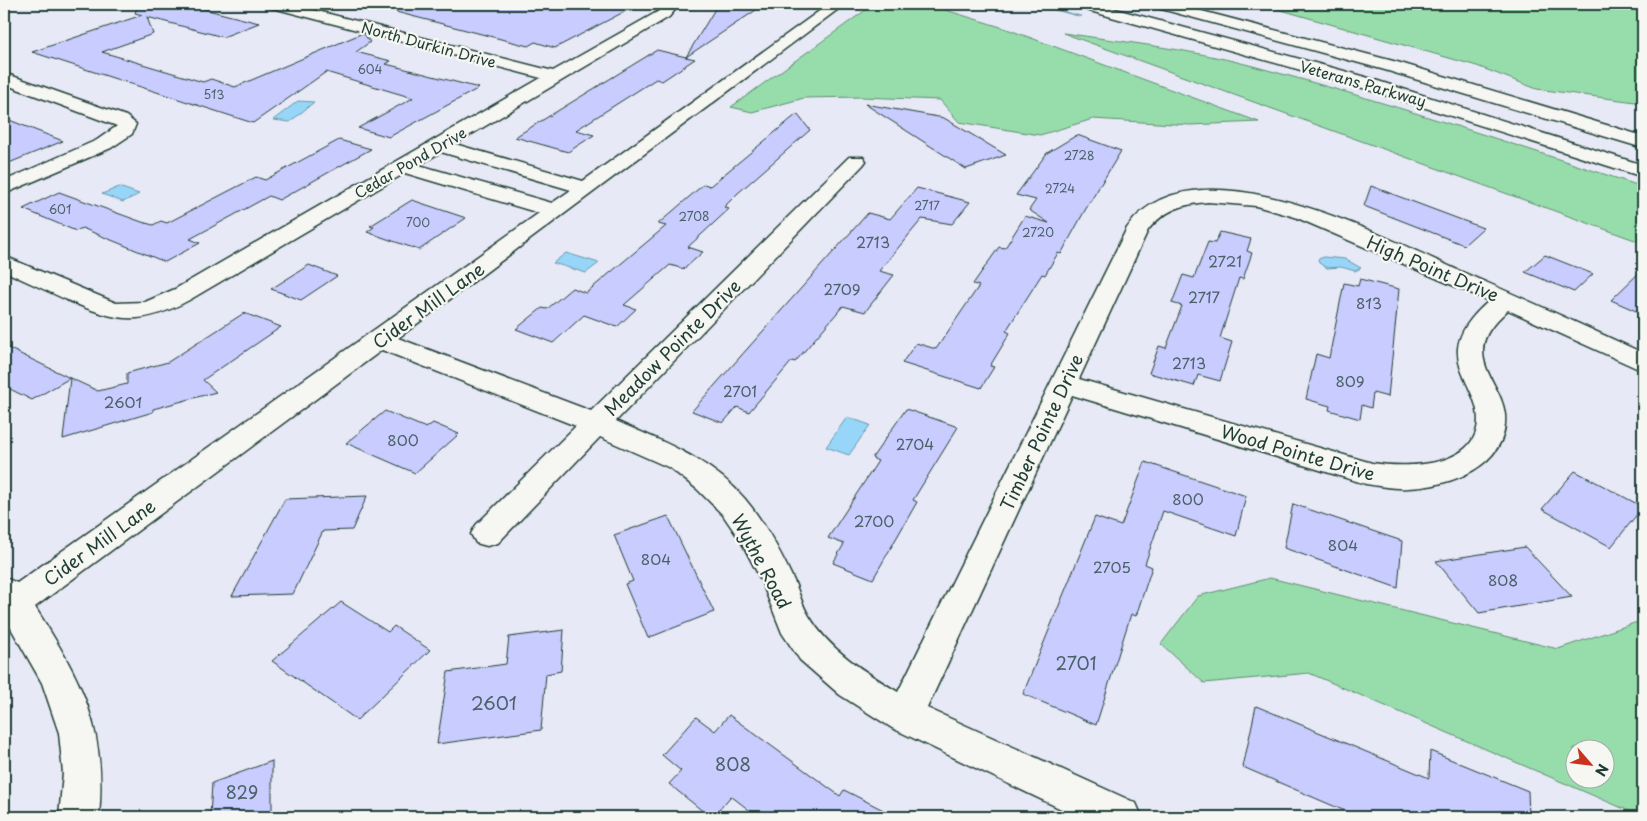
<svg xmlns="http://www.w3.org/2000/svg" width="1647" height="821" font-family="'Playpen Sans',sans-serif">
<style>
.green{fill:#97ddab;stroke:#5b8d70;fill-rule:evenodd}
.water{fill:#97d6f8;stroke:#6799aa}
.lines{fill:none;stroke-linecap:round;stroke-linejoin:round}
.stream{fill:#6799aa;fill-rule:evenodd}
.building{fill:#c9ccfe;stroke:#1f3d34}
.minor-casing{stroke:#1f3d34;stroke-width:3}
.trunk-casing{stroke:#1f3d34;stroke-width:3}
.minor{fill:#f6f6f2;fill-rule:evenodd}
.trunk{fill:#f6f6f2;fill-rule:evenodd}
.labels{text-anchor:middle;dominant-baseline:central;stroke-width:4.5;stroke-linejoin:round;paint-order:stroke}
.far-number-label{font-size:12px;fill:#4a6166}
.far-street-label{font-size:15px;fill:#1f3d34;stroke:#f6f6f2}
.number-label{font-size:15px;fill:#4a6166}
.street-label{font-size:18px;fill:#1f3d34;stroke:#f6f6f2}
.near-number-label{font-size:18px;fill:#4a6166}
</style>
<rect width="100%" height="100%" fill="#e8e9f6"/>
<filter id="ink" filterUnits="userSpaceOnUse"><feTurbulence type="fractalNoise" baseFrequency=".02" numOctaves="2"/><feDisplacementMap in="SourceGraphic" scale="10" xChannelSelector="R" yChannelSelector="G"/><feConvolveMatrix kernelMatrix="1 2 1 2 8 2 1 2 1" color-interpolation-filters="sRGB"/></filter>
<g filter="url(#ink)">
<g class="green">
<polygon points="874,4 926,4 1004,28 1259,122 1190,125 1093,119 1040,135 959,122 940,100 861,97 804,98 752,112 731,107"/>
<polygon points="1260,4 1643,4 1643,103 1537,89 1477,66"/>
<path d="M1063,33C1125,42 1189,49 1249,65C1382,100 1513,144 1643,187V243Z"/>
<path d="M1270,578L1558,649L1643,620V817L1309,673L1204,683L1161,644L1198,596ZM1604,748V778H1574V748Z"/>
</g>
<g class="water">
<polygon points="298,101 314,102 290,122 273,120"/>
<polygon points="119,187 139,194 123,202 102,194"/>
<polygon points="566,253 599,263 586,273 553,263"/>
<polygon points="1324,257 1345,259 1361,268 1355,271 1341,267 1327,268 1319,263 1318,259"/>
<polygon points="847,417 870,425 849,455 826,447"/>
</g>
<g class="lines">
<polygon class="stream" points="1031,4 1038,4 1082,16 1080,17"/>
</g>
<g class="building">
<polygon points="138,4 184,4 259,23 223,37 147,17 153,34 102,52 203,82 211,79 235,87 363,33 370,42 356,52 391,61 386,64 479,88 389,137 358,128 413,98 326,72 253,123 32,52 142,15 135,13"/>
<polygon points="397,4 639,4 555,48 535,42 528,46 396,12"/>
<polygon points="718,4 765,4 686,57 695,59 662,81 656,79 576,130 594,135 568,152 515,137 657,50 686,57"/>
<polygon points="865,104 944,118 1006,155 966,169"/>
<polygon points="797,114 810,130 738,193 724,207 729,209 688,247 703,252 684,269 670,265 624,305 636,309 617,327 584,315 553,343 516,329 542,308 547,309 572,288 586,293 666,226 658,224 704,184 710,186"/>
<polygon points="4,118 63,141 4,165"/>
<polygon points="1077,135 1121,151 1084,212 1061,254 1058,253 1045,275 1042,274 1006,331 1010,333 990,366 994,367 981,388 902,363 916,343 936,349 979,286 973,284 999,247 1005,248 1025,216 1049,223 1029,210 1036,200 1016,195 1047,153"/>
<polygon points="339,140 371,149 279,200 269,196 190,239 200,243 165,262 82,228 76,231 23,209 59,192 142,222 153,225 161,221 167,223 256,177 265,180"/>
<polygon points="1371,186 1483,228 1464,245 1364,206"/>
<polygon points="917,188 970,202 952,224 922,219 879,271 894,275 865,312 843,306 795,362 792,361 749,412 737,407 723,423 692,411 868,213 890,219"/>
<polygon points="412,200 466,218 419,250 367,232 374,227 370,226"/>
<polygon points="1220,232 1251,239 1247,251 1252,253 1243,279 1239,278 1220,338 1232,342 1220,381 1198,375 1194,386 1149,373 1159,346 1166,348 1182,306 1172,303 1183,275 1194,278 1208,242 1215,243"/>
<polygon points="1545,255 1593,274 1574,292 1525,272"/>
<polygon points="309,265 337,276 301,300 271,289"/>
<polygon points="1643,269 1643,314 1611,300"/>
<polygon points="1360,279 1399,289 1388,397 1373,393 1371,408 1362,405 1360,419 1329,410 1330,406 1306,399 1316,354 1329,358 1344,283 1358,286"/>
<polygon points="244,313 281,327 203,380 216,392 153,409 153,412 63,439 70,378 98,391 127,384 127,373 168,362"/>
<polygon points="4,346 70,378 32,400 4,386"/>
<polygon points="906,409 958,427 913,500 917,502 873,579 833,563 844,544 828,538 878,461 872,458"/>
<polygon points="385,411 426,428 433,423 459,434 415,473 346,443"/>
<polygon points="1145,462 1246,496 1236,536 1163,511 1145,564 1152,567 1136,616 1131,614 1096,725 1023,694 1095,517 1121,526"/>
<polygon points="1575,471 1643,507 1611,547 1542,509"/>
<polygon points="367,496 352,530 323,531 293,594 232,596 285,499"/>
<polygon points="1293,504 1402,541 1398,588 1284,548"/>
<polygon points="668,516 714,612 648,638 625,584 633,581 614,535"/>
<polygon points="1525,547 1572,597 1479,613 1436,561"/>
<polygon points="341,602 388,632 394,626 430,650 357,720 272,661"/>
<polygon points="564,630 561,671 546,674 541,730 437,744 448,672 506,664 509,637"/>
<polygon points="1256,706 1429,778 1430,751 1528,791 1529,817 1359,817 1243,767"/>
<polygon points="729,715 840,796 844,790 897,817 758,817 731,796 713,817 710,817 669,784 681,771 662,755 696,717 715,731"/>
<polygon points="272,761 272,817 210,817 212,783"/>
</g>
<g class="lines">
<g class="minor-casing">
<g id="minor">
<path d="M267,4H290L553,71L659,11L665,4H680L669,17L455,144L583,181L829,4H845L398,338L591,411L849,157H863L866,161L863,165L616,421C663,442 711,459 745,499C765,523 781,553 794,581C799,592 802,605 809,616C829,650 865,672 898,692L1127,228C1191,135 1383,237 1460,271C1521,297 1582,325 1643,353V371L1508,310C1496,321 1483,333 1483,351C1483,374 1503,392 1505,415C1509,466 1449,487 1408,488C1394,489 1380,486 1366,484L1072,395L927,708L1136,803L1142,817H1078L892,728L840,695L800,660L782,633L761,580L742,543L723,515L697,489L670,468L600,437L498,543L487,546L476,543L471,534L476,525L576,426L382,350L35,607C82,681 107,727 99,817H59L63,773L59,733L42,683L4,616V577L17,583L539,213L405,173L191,299C140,327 118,322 67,300C46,290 25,281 4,271V256L116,303L145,302L175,289L541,78L269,7ZM441,152L571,190L552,203L419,165ZM1208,202L1256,206L1295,217L1489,301C1475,313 1460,329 1458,348C1456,371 1473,389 1477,410C1487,467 1410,469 1372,463L1079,379L1148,230C1164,210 1183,204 1208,202Z"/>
<polygon points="4,73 126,116 136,124 132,134 111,148 4,194 4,181 97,140 117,126 4,84"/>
</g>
</g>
<g class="trunk-casing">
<g id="trunk">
<polygon points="1074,4 1097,4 1359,75 1643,165 1643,177 1347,83 1076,7"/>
<polygon points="1152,4 1175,4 1397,62 1643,136 1643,148 1385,70 1154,7"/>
</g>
</g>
<use href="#minor" class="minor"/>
<use href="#trunk" class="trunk"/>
</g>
</g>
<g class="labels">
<g class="far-number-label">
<text x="370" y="69">604</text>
<text x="214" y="94">513</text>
<text x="1079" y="155">2728</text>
<text x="1060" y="188">2724</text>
<text x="927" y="205">2717</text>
<text x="60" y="209">601</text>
<text x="694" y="216">2708</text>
<text x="418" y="222">700</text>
<text x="1038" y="232">2720</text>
</g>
<g class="far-street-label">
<text transform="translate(429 44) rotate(15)">North Durkin Drive</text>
<text transform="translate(1363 83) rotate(16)">Veterans Parkway</text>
<text transform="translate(410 162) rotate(-30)">Cedar Pond Drive</text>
</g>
<g class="number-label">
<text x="873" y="241">2713</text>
<text x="1225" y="260">2721</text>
<text x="842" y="288">2709</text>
<text x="1204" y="296">2717</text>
<text x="1369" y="302">813</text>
<text x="1189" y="362">2713</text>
<text x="1350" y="380">809</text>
<text x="740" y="390">2701</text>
<text x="123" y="401">2601</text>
<text x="403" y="439">800</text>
<text x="915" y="443">2704</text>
<text x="1188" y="498">800</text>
<text x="874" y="520">2700</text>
<text x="1343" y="544">804</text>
<text x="656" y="558">804</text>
<text x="1112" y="566">2705</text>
<text x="1503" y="579">808</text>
</g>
<g class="street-label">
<text transform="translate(1433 268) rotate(23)">High Point Drive</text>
<text transform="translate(428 305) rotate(-36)">Cider Mill Lane</text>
<text transform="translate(672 347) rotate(-45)">Meadow Pointe Drive</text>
<text transform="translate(1041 432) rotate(-65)">Timber Pointe Drive</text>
<text transform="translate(1298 452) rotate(16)">Wood Pointe Drive</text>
<text transform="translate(99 542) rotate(-36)">Cider Mill Lane</text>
<text transform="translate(762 561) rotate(62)">Wythe Road</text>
</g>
<g class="near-number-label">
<text x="1076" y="662">2701</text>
<text x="494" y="702">2601</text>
<text x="733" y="763">808</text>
<text x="242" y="791">829</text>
</g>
</g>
<rect width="1647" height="821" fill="none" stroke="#f6f6f2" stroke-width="20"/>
<rect x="10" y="10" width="1627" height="801" fill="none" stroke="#1f3d34" stroke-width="2" filter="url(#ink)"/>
<g transform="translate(1590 764) rotate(118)"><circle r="24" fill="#f6f6f2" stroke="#a0aca6"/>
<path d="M0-4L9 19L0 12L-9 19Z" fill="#c8321e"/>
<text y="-8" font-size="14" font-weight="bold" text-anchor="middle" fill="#1f3d34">N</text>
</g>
</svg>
